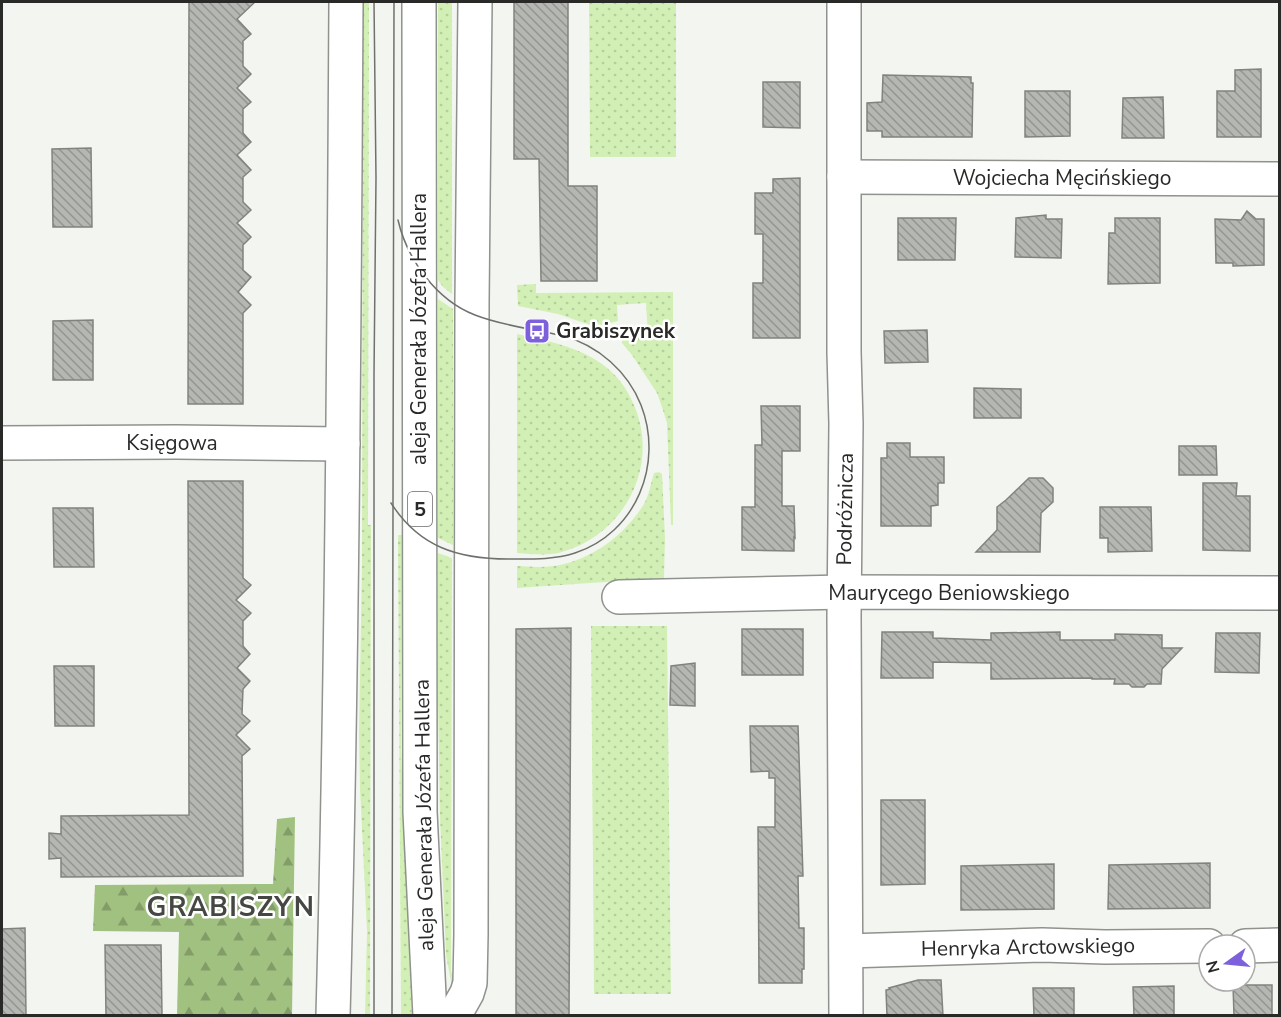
<svg xmlns="http://www.w3.org/2000/svg" width="1281" height="1017" font-family="'Nunito Sans',sans-serif">
<style>
.grass{fill:url(#grass-dots)}
.forest{fill:url(#forest-firs)}
.building{fill:url(#building-back-hatch);stroke:#80837e;stroke-width:1.5}
.lines{fill:none;stroke-linecap:round;stroke-linejoin:round}
.minor-casing{stroke:#8f928d;stroke-width:36}
.major-casing{stroke:#8f928d;stroke-width:36}
.minor{stroke:#fff;stroke-width:33}
.major{stroke:#fff;stroke-width:33}
.tram{stroke:#6f716d;stroke-width:1.5}
.labels{text-anchor:middle;dominant-baseline:central;stroke-width:5;stroke-linejoin:round;paint-order:stroke}
.shield{fill:#fff;stroke:#696a68;stroke-width:1.5}
.shield-label{font-size:20px;font-weight:bold;fill:#292a28}
.street-label{font-size:21px;fill:#292a28;stroke:#fff}
.poi-label{font-size:21px;font-weight:bold;fill:#292a28;stroke:#fff;text-anchor:start}
.district-label{font-size:27px;font-weight:bold;letter-spacing:1.5px;fill:#454743;stroke:#fff}
</style>
<defs>
<pattern id="grass-dots" width="8" height="8" patternUnits="userSpaceOnUse" patternTransform="scale(1.5)"><rect width="8" height="8" fill="#d2f0b5"/><path d="M2 2h.1M6 6h.1" fill="none" stroke="#b4ce9c" stroke-width="1.8" stroke-linecap="round"/></pattern>
<pattern id="forest-firs" width="22" height="20" patternUnits="userSpaceOnUse" patternTransform="scale(1.5)"><rect width="22" height="20" fill="#a1c180"/><path d="M5 1l3.5 6h-7zM16 11l3.5 6h-7z" fill="#839d69"/></pattern>
<pattern id="building-back-hatch" width="6" height="6" patternUnits="userSpaceOnUse" patternTransform="scale(1.5)"><rect width="6" height="6" fill="#b4b7b2"/><path d="M-1 5l2 2M0 0l6 6M5-1l2 2" fill="none" stroke="#929591"/></pattern>
</defs>
<rect width="100%" height="100%" fill="#f3f6f0"/>
<g class="grass">
<polygon points="363,2 369,2 368,525 371,525 370,1016 365,1015 367,931 360,789 359,733 362,563"/>
<polygon points="438,2 452,2 452,294 443,287 438,280"/>
<polygon points="589,2 676,2 676,157 590,157"/>
<polygon points="536,284 536,293 673,292 673,525 671,525 667,423 662,407 657,393 632,355 622,343 622,338 648,336 646,303 617,305 618,321 596,327 558,314 518,306 517,285"/>
<polygon points="438,299 453,309 453,545 438,538"/>
<path d="M517,334C547,341 577,346 602,364C616,374 627,388 633,403C661,463 626,534 562,552C548,556 532,554 517,553Z"/>
<path d="M659,472L662,474L665,538L664,578L517,588V566C532,567 549,568 564,564C597,556 626,533 644,504C649,495 651,483 654,473Z"/>
<polygon points="398,535 402,535 401,749 412,1016 401,1015"/>
<polygon points="438,553 452,558 451,971 454,979 452,987 446,955 440,817 438,700"/>
<polygon points="591,626 667,626 671,994 594,994"/>
</g>
<polygon class="forest" points="295,817 292,1015 177,1015 179,932 93,931 95,885 273,884 277,819"/>
<g class="building">
<polygon points="189,2 255,2 237,19 251,34 243,41 243,66 251,74 237,88 251,102 243,109 243,133 251,142 237,155 251,170 243,177 243,202 251,210 237,223 251,237 243,245 243,270 251,277 238,292 251,305 243,313 243,404 188,404"/>
<polygon points="514,2 568,2 568,186 597,186 597,281 541,281 539,159 514,159"/>
<polygon points="1261,69 1261,137 1217,137 1217,91 1235,91 1235,70"/>
<polygon points="883,75 971,77 971,83 973,83 972,137 882,137 882,131 867,131 867,103 882,102"/>
<polygon points="763,82 800,82 800,128 763,127"/>
<polygon points="1025,91 1070,91 1070,136 1025,137"/>
<polygon points="1163,97 1164,138 1122,138 1123,98"/>
<polygon points="91,148 92,227 53,227 52,149"/>
<polygon points="800,178 800,338 753,338 753,283 763,283 763,234 755,234 755,193 773,193 773,179"/>
<polygon points="1247,211 1256,219 1264,219 1264,265 1233,266 1233,263 1216,263 1215,219 1241,220"/>
<polygon points="1046,215 1046,219 1062,219 1061,258 1015,257 1016,218"/>
<polygon points="898,218 956,218 955,260 898,260"/>
<polygon points="1115,218 1160,218 1160,283 1108,284 1109,233 1115,233"/>
<polygon points="93,320 93,380 53,380 53,321"/>
<polygon points="927,330 928,362 885,363 884,331"/>
<polygon points="974,388 1021,389 1021,418 974,418"/>
<polygon points="761,406 800,406 800,451 782,451 782,506 794,506 795,538 794,537 794,551 742,550 742,507 755,507 755,445 762,445"/>
<polygon points="887,443 910,443 910,457 944,457 944,483 938,483 938,505 931,506 931,526 881,526 881,458 887,458"/>
<polygon points="1179,446 1216,446 1217,475 1179,475"/>
<polygon points="1029,478 1043,478 1053,488 1053,502 1041,513 1040,552 976,552 997,530 997,507 1006,500"/>
<polygon points="188,481 243,481 243,578 251,585 236,600 251,613 243,621 243,646 250,654 237,668 250,681 243,689 242,714 250,721 236,735 250,749 242,756 243,876 61,877 61,858 49,859 49,833 61,834 61,816 189,815"/>
<polygon points="1203,483 1237,483 1236,496 1250,496 1250,551 1203,550"/>
<polygon points="1100,507 1151,507 1152,551 1108,552 1108,538 1100,538"/>
<polygon points="53,508 93,508 94,567 54,567"/>
<polygon points="571,628 569,1016 516,1016 516,629"/>
<rect x="742" y="629" width="61" height="46"/>
<polygon points="882,632 933,632 933,638 991,640 991,633 1060,632 1060,640 1115,640 1115,634 1162,635 1162,648 1182,648 1162,669 1161,684 1147,684 1144,687 1132,687 1129,684 1114,684 1115,679 1092,679 1092,678 991,679 991,663 933,662 933,678 881,678"/>
<polygon points="1216,633 1260,633 1259,673 1215,672"/>
<polygon points="695,663 695,706 670,705 671,666"/>
<polygon points="54,666 94,666 94,726 55,726"/>
<polygon points="750,726 798,726 803,876 798,876 799,928 804,928 804,969 802,969 802,983 759,983 758,827 775,827 775,778 769,778 769,771 751,772"/>
<polygon points="881,800 925,800 925,884 881,885"/>
<polygon points="1210,863 1210,908 1108,909 1109,865"/>
<polygon points="1054,864 1054,909 961,910 961,866"/>
<polygon points="25,928 26,1016 2,1016 2,929"/>
<polygon points="105,945 161,945 162,1016 106,1016"/>
<polygon points="918,980 941,980 943,1016 887,1016 886,990 890,989 889,988"/>
<polygon points="1233,985 1272,985 1272,1016 1234,1016"/>
<polygon points="1174,986 1174,1016 1134,1016 1133,987"/>
<polygon points="1033,988 1074,988 1074,1016 1034,1016"/>
</g>
<g class="lines">
<g class="minor-casing">
<g id="minor">
<polyline points="844,2 844,352 846,424 844,617 846,1016"/>
<polyline points="844,177 1280,179"/>
<polyline points="2,443 176,442 343,444"/>
<polyline points="619,597 844,592 1280,593"/>
<polyline points="1245,946 1280,945"/>
<polyline points="847,951 1042,945 1105,947 1209,946"/>
<polyline points="454,1016 467,993 470,983 471,935 472,302 475,2"/>
</g>
</g>
<g class="major-casing">
<g id="major">
<polyline points="419,2 420,812 430,1016"/>
<path d="M333,1016C342,678 344,340 346,2"/>
</g>
</g>
<use href="#minor" class="minor"/>
<use href="#major" class="major"/>
<g class="tram">
<path d="M391,503C419,547 458,559 508,559C530,559 553,560 575,553C636,533 664,464 641,405C628,372 598,345 563,336C533,329 503,326 475,315C436,300 407,259 398,220"/>
<polyline points="374,1016 374,375 376,178 374,2"/>
<polyline points="392,1016 394,2"/>
</g>
</g>
<defs>
<g id="bus-square" transform="scale(1.35)"><rect x="-9" y="-9" width="18" height="18" rx="4" fill="#7d61dc" stroke="#fff"/><path d="M-5-6H5V4H4V6H2V4H-2V6H-4V4H-5ZM-3.5-4V0h7V-4ZM-3.5 1.2v1.5H-2V1.2ZM2 1.2v1.5H3.5V1.2Z" fill="#fff"/></g>
</defs>
<g fill-rule="evenodd">
<use href="#bus-square" x="537" y="331"/>
</g>
<g class="labels">
<rect class="shield" x="408" y="492" width="24" height="34" rx="4.5"/>
<g class="shield-label">
<text x="420" y="509">5</text>
</g>
<g class="street-label">
<text x="1062" y="178">Wojciecha Męcińskiego</text>
<text transform="translate(419 329) rotate(-90)">aleja Generała Józefa Hallera</text>
<text x="172" y="443">Księgowa</text>
<text transform="translate(845 509) rotate(-89)">Podróżnicza</text>
<text x="949" y="593">Maurycego Beniowskiego</text>
<text transform="translate(424 815) rotate(-91)">aleja Generała Józefa Hallera</text>
<text transform="translate(1028 947) rotate(-1)">Henryka Arctowskiego</text>
</g>
<g class="poi-label">
<text x="556" y="331">Grabiszynek</text>
</g>
<g class="district-label">
<text x="231" y="907">GRABISZYN</text>
</g>
</g>
<rect width="1281" height="1017" fill="none" stroke="#292a28" stroke-width="6"/>
<g transform="translate(1227 963) rotate(255)"><circle r="28" fill="#ffffff" stroke="#a9aaa9" stroke-width="1.5"/>
<path d="M0-4.5L10 22L0 15L-10 22Z" fill="#7d61dc"/>
<text y="-9" font-size="16" font-weight="bold" text-anchor="middle" fill="#292a28">N</text>
</g>
</svg>
